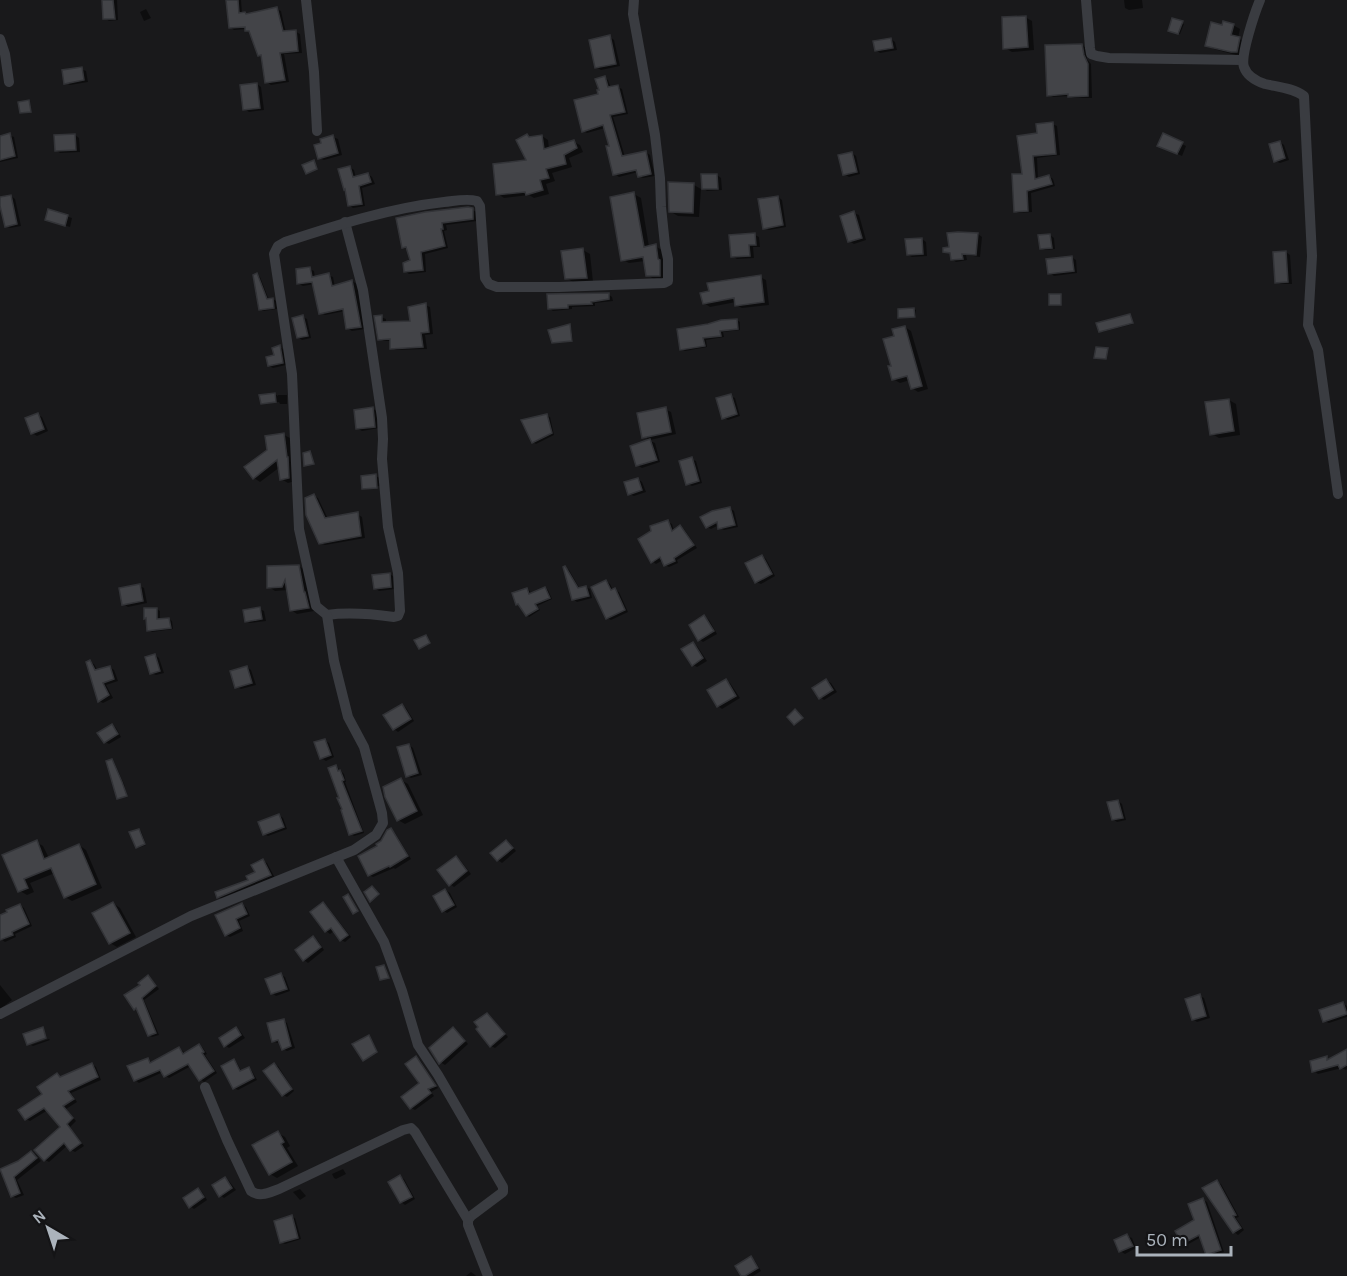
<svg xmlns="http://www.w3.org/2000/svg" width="1347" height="1276" font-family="Karla,sans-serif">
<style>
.shadow{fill:#0007}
.building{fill:#434448;stroke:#333438;stroke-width:1.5}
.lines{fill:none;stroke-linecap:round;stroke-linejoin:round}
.minor{stroke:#3a3c41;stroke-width:10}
</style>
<rect width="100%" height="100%" fill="#19191b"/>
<g class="shadow">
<polygon points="104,0 117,0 118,20 109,21 105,18"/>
<polygon points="228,0 241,0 242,14 248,15 277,9 281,11 286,33 296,32 300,34 302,53 284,54 289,82 271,85 267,82 262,57 259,55 251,33 246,30 246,29 234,30 230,27"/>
<polygon points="1124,0 1142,0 1143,8 1129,10 1125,8"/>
<polygon points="146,9 151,18 144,21 140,12"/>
<polygon points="1025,17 1032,21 1034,50 1012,52 1005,48"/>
<polygon points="1173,20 1184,24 1180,34 1170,30"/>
<polygon points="1233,25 1240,29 1238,38 1246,43 1239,56 1214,49 1207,45 1223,26"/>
<polygon points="610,37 614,40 620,66 601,70 596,67"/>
<polygon points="891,39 895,42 897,50 880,53 876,50"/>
<polygon points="1082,45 1086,48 1087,59 1091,64 1092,98 1074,98 1069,96 1053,97 1049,95"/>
<polygon points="81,69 86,71 88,82 70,85 66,83"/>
<polygon points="604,77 608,80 611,88 618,87 622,89 628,114 613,117 625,157 646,152 650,155 655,176 643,178 639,176 638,172 619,177 615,174 610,147 605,128 587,133 583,131 600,96"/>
<polygon points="257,84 261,87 264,110 249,112 245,109"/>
<polygon points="1052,124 1057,126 1060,155 1037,158 1038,179 1049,176 1053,179 1055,186 1031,193 1032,212 1019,213 1015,211 1024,175 1038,135"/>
<polygon points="9,135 14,137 18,158 0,162 0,137"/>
<polygon points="75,135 79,138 80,152 60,153 56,150"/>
<polygon points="527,136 531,138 542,136 548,140 549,149 574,142 580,145 583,152 569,158 572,167 552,173 555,181 546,184 549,194 534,198 529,195 504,198 498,194 528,161"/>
<polygon points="333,137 338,139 342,155 324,160 319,158"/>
<polygon points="1280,142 1284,145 1289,160 1280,163 1275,161"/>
<polygon points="1182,144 1186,146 1182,156 1163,147"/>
<polygon points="852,153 856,156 860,174 849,177 844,174"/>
<polygon points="350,167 354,170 356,178 368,174 372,177 375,184 362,188 365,206 353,208 349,205"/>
<polygon points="717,175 721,178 722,190 707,191 703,188"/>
<polygon points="694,185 701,189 699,217 678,216 671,212"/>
<polygon points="634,194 641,198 649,247 655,246 662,250 667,279 654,279 647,275 645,261 629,263 623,260"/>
<polygon points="11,196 15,199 21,226 10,228 6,226 0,199"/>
<polygon points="778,197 782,200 786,227 769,230 764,228"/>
<polygon points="472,210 477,212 477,221 446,225 447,230 444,231 448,248 425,254 426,272 409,274 405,271 412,261 407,250 403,247 398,219"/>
<polygon points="49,211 72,218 70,227 47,220"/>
<polygon points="854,213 859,215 866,240 854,244 849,241"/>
<polygon points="958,233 978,234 982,237 980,257 966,255 967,260 956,262 952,259 951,254 945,251 951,248"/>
<polygon points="755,235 759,237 760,247 753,247 754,258 737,259 732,256"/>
<polygon points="1050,235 1054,238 1055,249 1045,250 1041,248"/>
<polygon points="922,239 926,242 927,256 912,257 908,255"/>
<polygon points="583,250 590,254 593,282 573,282 566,278"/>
<polygon points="1286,252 1290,255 1292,284 1281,284 1276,282"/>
<polygon points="1071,257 1076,260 1077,273 1054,276 1050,273"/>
<polygon points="310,269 314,271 315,278 328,275 333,277 335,287 352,281 357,284 365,329 352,331 347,328 345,311 325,315 321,313 314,284 303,286 299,284"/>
<polygon points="257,275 260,277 269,300 273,299 276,301 277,309 263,311 260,309"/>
<polygon points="760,277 766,280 769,305 742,308 736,305 736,302 710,307 704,303"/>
<polygon points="608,294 612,297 613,301 595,303 595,306 572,307 572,309 553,311 549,308"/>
<polygon points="425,305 430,307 433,334 425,335 427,349 396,350 391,348 391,341 384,341 379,339 381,317 386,319 386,323 412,323"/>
<polygon points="914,309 916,310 916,318 900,317"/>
<polygon points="1130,315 1131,316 1133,324 1102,332 1100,331"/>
<polygon points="303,317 307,319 311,338 302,340 298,337"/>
<polygon points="737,320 740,322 740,330 723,332 724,337 706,340 707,347 685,351 682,349"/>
<polygon points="569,326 571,327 573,341 555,343 553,342"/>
<polygon points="905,327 911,331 928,389 918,392 912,388 910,380 900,383 893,379 893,367 896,337"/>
<polygon points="280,347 283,349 286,365 273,368 269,366 276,356"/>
<polygon points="275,394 278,396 278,395 287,395 287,404 280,404 279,402 262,403"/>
<polygon points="730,396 735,398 740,416 728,420 724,418"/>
<polygon points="1229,400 1236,404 1240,435 1219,438 1212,434"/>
<polygon points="373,409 377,411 379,428 362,431 357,428"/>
<polygon points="665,409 671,412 676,434 650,440 644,437"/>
<polygon points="38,415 42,417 48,431 37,436 32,433"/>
<polygon points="546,415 550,417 554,435 536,444 533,442"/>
<polygon points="284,435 290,438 295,481 288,483 281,479 280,467 260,482 254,478 268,451"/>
<polygon points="650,441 655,443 660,462 642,468 637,465"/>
<polygon points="691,459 696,461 702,483 692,486 688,484"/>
<polygon points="375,476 380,478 380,486 366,487 366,489 364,488"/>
<polygon points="638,479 642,482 646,492 634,496 629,494"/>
<polygon points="314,496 318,498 328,519 357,514 362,517 365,538 325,545 320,543"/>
<polygon points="730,508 734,511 738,527 724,530 720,528 719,525 711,529 707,527"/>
<polygon points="668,522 672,524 674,531 680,527 684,529 697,548 677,560 678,563 669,567 665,565 663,560 656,564 652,561"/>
<polygon points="762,556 766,559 775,576 761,584 756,582"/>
<polygon points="299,566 305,570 314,611 297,614 291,610 288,590 275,591 269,587"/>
<polygon points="565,568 569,570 580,589 586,587 590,589 592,598 577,602 573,599"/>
<polygon points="390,574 394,577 395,589 379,591 375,588"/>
<polygon points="606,581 610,584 613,590 619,592 628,612 611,620 607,618"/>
<polygon points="140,586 144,588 147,603 128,607 123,604"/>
<polygon points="545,588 548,590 552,599 537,606 540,610 529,617 527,615 521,606 517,604 527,589 530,591 531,595"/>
<polygon points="157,609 160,611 160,620 169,619 172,621 173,629 152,632 148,630"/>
<polygon points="260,609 264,611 266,621 250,623 246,621"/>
<polygon points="704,617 709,620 717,634 703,642 699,639"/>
<polygon points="693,644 697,646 707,661 697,667 693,665"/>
<polygon points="155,655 159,658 164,673 156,675 151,673"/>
<polygon points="89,662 94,664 98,671 110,667 114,670 118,681 106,685 113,698 103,703 99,701"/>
<polygon points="247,667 251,670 256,685 241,689 237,687"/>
<polygon points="726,681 730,683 740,698 722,709 718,706"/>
<polygon points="827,681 831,683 837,692 824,700 820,697"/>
<polygon points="402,705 406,708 414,721 398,732 394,729"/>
<polygon points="112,725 116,728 121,737 109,744 105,742"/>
<polygon points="324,740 329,743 334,757 326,761 321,758"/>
<polygon points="409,745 413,748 422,775 411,778 407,776"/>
<polygon points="112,761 114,762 124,784 127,796 120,798 119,798"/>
<polygon points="336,766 344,774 346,782 345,782 364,833 354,836 351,834"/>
<polygon points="401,780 408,784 423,815 405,824 398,820"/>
<polygon points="1118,801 1122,804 1126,820 1117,822 1113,819"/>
<polygon points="279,815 283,818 287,829 268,836 264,834"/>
<polygon points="139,830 141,831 146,845 138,848 137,847"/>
<polygon points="391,830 395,833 411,859 395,869 394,868 373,877 369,875 379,847"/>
<polygon points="36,842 43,846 49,858 79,845 86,850 102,888 72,901 65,897 55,873 30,883 34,892 27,895 20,891"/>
<polygon points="506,842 510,844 516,851 502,863 498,860 492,853"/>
<polygon points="456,858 460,860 471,874 454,887 450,884"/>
<polygon points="263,861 267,863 275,878 222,899 218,897 250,881"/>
<polygon points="445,890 450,893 457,907 447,913 443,910"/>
<polygon points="113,903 120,908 136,937 117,947 110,943 94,914"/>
<polygon points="323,903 327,906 351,937 345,942 341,940 334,931 330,934 326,931 312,912"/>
<polygon points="20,905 24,908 32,926 15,934 16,937 5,942 1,939 0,936 0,917"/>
<polygon points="242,905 246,907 250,916 239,921 243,931 230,937 226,935"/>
<polygon points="313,938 318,941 324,950 308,963 304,960"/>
<polygon points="281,975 285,977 290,991 276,996 272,993"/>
<polygon points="148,977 151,979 159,989 144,1000 159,1035 152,1037 149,1035 138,1011 135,1009 142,985"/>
<polygon points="0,985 12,1000 0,1009"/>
<polygon points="1200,996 1204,998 1210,1018 1197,1022 1193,1019"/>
<polygon points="1343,1004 1347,1006 1347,1017 1329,1023 1324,1021"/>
<polygon points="487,1014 491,1017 508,1037 495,1048 491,1046"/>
<polygon points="283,1020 287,1023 295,1048 287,1051 283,1049 280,1042 277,1043 273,1041"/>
<polygon points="236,1029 240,1031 245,1038 229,1048 225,1045"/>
<polygon points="453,1029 457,1031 468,1044 445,1065 440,1062"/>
<polygon points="49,1039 50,1040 33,1046 31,1045"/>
<polygon points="199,1045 203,1048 207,1054 205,1055 217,1073 204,1082 200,1079 191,1066 169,1078 165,1075 163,1072 139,1083 135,1080 148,1059 153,1063 179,1049 183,1051 185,1054"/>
<polygon points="1347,1051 1347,1069 1346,1070 1342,1068 1318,1074 1314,1071 1326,1058 1330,1060"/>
<polygon points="417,1058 420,1060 438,1088 431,1092 434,1096 415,1110 411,1108 421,1084"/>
<polygon points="234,1061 237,1063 242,1072 249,1068 252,1071 257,1080 238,1090 234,1088"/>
<polygon points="92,1064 96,1067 101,1080 71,1093 77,1102 66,1109 76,1121 70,1127 84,1146 75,1152 71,1150 68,1145 49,1162 45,1160 62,1127 48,1110 30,1121 26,1119 57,1075 62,1078"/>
<polygon points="274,1065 278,1066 294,1091 287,1097 283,1095 265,1071"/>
<polygon points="278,1133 285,1137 290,1146 287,1148 298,1166 277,1178 270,1174"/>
<polygon points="31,1152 36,1155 41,1161 17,1180 24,1195 16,1198 12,1196 1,1170 18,1163"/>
<polygon points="343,1169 346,1174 336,1179 334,1178 332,1174"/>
<polygon points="400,1177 404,1179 415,1199 405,1205 401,1202"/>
<polygon points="225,1178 229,1181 236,1190 224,1198 220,1195"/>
<polygon points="1217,1182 1221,1184 1239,1217 1236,1218 1244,1230 1238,1235 1234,1232 1204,1189"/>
<polygon points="300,1189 306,1196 300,1200 293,1192"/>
<polygon points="198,1190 202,1192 207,1200 194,1209 190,1206"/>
<polygon points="1203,1200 1207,1202 1224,1252 1211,1256 1207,1254 1201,1237 1187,1245 1183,1243 1196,1220"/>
<polygon points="292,1217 295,1218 301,1239 285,1244 281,1242"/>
<polygon points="1127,1236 1132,1238 1136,1248 1125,1254 1120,1251 1116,1241"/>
<polygon points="751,1258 755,1261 761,1271 753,1276 743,1276"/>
<polygon points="471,1272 475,1275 476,1276 466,1276"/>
</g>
<g class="building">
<polygon points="102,0 113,0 115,19 103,19"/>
<polygon points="226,0 238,0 239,13 245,12 246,14 277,7 283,31 296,30 298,51 280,53 285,80 265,83 261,55 258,56 249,31 245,31 245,27 229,28"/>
<polygon points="1026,16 1028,47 1003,49 1002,17"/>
<polygon points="1172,18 1183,21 1178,34 1168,31"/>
<polygon points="1223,21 1234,24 1231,35 1240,37 1237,52 1231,52 1205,46 1211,22 1222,25"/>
<polygon points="610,35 616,64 595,68 589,40"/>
<polygon points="891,38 893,48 875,51 873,41"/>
<polygon points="1082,44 1084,55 1088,64 1088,96 1068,97 1068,94 1047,96 1045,45"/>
<polygon points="82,67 84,80 64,84 62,70"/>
<polygon points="605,76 608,87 618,85 625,112 610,115 622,156 646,151 651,174 638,177 636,170 613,175 606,146 609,146 603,125 582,132 574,100 598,94 597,90 599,90 595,79"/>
<polygon points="257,83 260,108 243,110 240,85"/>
<polygon points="29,100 31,112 20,113 18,102"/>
<polygon points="1053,122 1056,154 1033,156 1035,179 1049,175 1052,184 1027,191 1028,211 1014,212 1012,174 1022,174 1017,136 1037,133 1036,124"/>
<polygon points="10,133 15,156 0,160 0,136"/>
<polygon points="1163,133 1183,142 1177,154 1157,146"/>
<polygon points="75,134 76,150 55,151 54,135"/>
<polygon points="527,134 529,137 542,135 544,149 574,140 577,148 564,155 566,164 546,169 549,178 540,180 543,190 526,195 525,192 496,195 493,164 526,160 516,140"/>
<polygon points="333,135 338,153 318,159 314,145 321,143 320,139"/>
<polygon points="1280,141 1285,158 1274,162 1269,144"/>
<polygon points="852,152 857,172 843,175 838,155"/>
<polygon points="314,160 317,169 306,174 302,165"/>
<polygon points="350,166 353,177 368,173 371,182 359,186 362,204 348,206 345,189 344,190 338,169"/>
<polygon points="701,174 717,174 718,189 702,189"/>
<polygon points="668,182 694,183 693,213 669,212"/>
<polygon points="634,192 644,247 656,244 658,259 660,260 660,276 646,276 643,257 621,261 610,197"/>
<polygon points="11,195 17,224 5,227 0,206 0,197"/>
<polygon points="778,196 783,225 763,229 758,199"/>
<polygon points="468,207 473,208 473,219 442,223 443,229 441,229 445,246 421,252 423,270 404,272 403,263 410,260 406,247 402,248 396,218 425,212"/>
<polygon points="48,209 68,215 65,226 45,220"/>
<polygon points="854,211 862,238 848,242 840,216"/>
<polygon points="958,232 978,233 976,255 962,254 963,259 951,260 950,253 943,252 943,248 949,247 947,233"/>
<polygon points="755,233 756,245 749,245 750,256 731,257 729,235"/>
<polygon points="1050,234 1052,248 1040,249 1038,235"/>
<polygon points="922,238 923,254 907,255 905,239"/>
<polygon points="583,248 587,278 565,279 561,251"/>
<polygon points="1286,251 1288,282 1275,283 1273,252"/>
<polygon points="1072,256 1074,271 1048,274 1046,259"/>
<polygon points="310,267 312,277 329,273 332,286 352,280 361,327 346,329 343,309 319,314 312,282 297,284 296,269"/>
<polygon points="257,273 267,299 273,298 274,308 259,310 253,275"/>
<polygon points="761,275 764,302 735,306 734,298 703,304 700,293 709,291 707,283"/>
<polygon points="609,293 609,299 591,302 592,304 568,305 568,308 548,309 547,294"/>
<rect x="1049" y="294" width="12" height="11"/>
<polygon points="426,303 429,332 421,333 423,347 390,349 390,339 378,340 374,316 382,315 382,322 410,321 408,307"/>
<polygon points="914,308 915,317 898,318 898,309"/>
<polygon points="1130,314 1133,323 1099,332 1096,323"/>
<polygon points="303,315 308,336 297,338 292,318"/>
<polygon points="737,319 738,329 720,331 721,336 703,338 705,346 680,350 677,329 708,324 721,320"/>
<polygon points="570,324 572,341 552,343 548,330"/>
<polygon points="905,326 922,386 911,389 907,376 892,380 888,366 891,366 883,339 894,336 892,329"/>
<polygon points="280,345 283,363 268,366 266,357 274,355 272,348"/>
<polygon points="1096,347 1108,348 1106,359 1094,358"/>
<polygon points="275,393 276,402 261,404 259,395"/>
<polygon points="731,394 737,414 722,419 716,398"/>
<polygon points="1229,399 1234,431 1210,435 1205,402"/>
<polygon points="373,407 375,427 356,429 354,410"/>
<polygon points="666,407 671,432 642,438 637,413"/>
<polygon points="38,413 44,429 31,434 25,418"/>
<polygon points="547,414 552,433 532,443 521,420"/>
<polygon points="284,433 287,457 288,457 289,478 280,480 277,460 253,479 244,467 267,450 265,436"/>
<polygon points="650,439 657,460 636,466 630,446"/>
<polygon points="310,451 314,464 304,466 303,453"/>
<polygon points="692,457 699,481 686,485 679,461"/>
<polygon points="376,474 377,488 362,489 361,476"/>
<polygon points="638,478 642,490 628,495 624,482"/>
<polygon points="314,494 325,518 358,512 361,536 319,544 306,515 305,498"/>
<polygon points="730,507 735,525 718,529 717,522 706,528 700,517 712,511"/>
<polygon points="668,520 672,531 680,525 694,545 674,558 675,561 664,566 660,557 651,563 638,539 651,531 650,526"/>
<polygon points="762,555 772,574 755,583 745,563"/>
<polygon points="299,565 304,592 305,592 309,608 290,611 285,580 282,587 267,588 267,566"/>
<polygon points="565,566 578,588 586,586 589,596 572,600 563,567"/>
<polygon points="390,573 391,587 374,589 372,575"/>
<polygon points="606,580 611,590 615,588 625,610 606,619 591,587"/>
<polygon points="140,584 143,601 122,605 119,588"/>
<polygon points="545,587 550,598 535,604 538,609 526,616 518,604 516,605 512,593 527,588 529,594"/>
<polygon points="260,607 262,619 245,622 243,610"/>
<polygon points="144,608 157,608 157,619 169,618 171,628 147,631 146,618 144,619"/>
<polygon points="704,615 714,631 698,641 689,625"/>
<polygon points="426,635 430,643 419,649 414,640"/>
<polygon points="693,642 703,658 692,666 681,649"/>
<polygon points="155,654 160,671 150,674 145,657"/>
<polygon points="90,660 95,670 110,666 114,679 103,683 109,695 98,702 86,662"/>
<polygon points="247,666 252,683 235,688 230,671"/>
<polygon points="726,679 736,696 717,707 707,690"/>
<polygon points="826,679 833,690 819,699 812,688"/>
<polygon points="402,704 411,719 393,730 383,715"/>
<polygon points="795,709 803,718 794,725 787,717"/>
<polygon points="112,724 118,734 104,743 97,733"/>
<polygon points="325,739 331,755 320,759 314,742"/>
<polygon points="409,744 418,773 406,777 397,747"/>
<polygon points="112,759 122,782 127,796 117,799 106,761"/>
<polygon points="336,765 338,771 340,770 344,780 342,781 362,831 349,835 341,810 342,809 337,798 339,798 328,768"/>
<polygon points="401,778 417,811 397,821 385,797 383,787"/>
<polygon points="1118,800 1123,818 1112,820 1107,802"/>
<polygon points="279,814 284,827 263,835 258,822"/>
<polygon points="391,828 408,856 390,867 389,866 368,876 358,856 377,846 376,844 381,841 387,830"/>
<polygon points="139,829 145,844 136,848 129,832"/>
<polygon points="37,840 44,859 79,844 96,884 64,898 51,868 24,879 28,888 18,892 2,855"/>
<polygon points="506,840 513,848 497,861 490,853"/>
<polygon points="456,856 467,871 449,886 437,870"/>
<polygon points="263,859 271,875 217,898 215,892 248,880 246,876 255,872 251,865"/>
<polygon points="372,886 379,894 370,902 364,892"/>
<polygon points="445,889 454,905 442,912 433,896"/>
<polygon points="348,894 358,911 353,914 343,897"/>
<polygon points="113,902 130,933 109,944 92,913"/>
<polygon points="323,902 348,935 340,941 331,928 325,932 310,912"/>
<polygon points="242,903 247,914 236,919 240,928 225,936 215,915"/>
<polygon points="20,904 29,924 12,932 13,935 0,940 0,915 7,912 6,910"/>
<polygon points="313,936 321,947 303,961 295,950"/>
<polygon points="384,965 389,978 380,980 376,967"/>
<polygon points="281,973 287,989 271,994 265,979"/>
<polygon points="148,975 156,986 142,998 156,1033 148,1036 136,1008 134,1010 124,995 140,985 138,983"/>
<polygon points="1200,994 1206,1016 1192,1020 1185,999"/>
<polygon points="1343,1002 1347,1014 1323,1022 1319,1010"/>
<polygon points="487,1013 505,1034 490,1047 476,1029 478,1027 474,1022"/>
<polygon points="284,1019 291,1046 282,1050 278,1040 272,1042 267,1023"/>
<polygon points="43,1027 46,1038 27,1045 23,1034"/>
<polygon points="236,1027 241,1035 224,1047 219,1038"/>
<polygon points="453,1027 465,1041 439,1064 429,1048"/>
<polygon points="369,1035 377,1052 363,1061 352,1044"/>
<polygon points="199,1044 204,1052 202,1053 214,1071 199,1081 188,1064 164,1077 160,1070 134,1081 127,1066 148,1058 150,1063 179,1047 183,1054"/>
<polygon points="1347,1049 1347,1065 1340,1069 1338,1065 1312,1072 1310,1061 1327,1056 1327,1060"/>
<polygon points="416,1056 436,1086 428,1089 431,1093 410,1109 401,1097 419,1083 405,1064"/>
<polygon points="234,1059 240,1071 249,1067 254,1078 233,1089 221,1066"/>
<polygon points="92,1063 98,1077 68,1091 74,1099 63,1106 73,1118 67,1124 81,1143 70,1151 64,1143 44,1161 34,1150 60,1127 44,1108 25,1120 18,1110 42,1094 37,1087 57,1073 60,1077"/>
<polygon points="274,1063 292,1089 282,1096 263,1071"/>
<polygon points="278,1131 284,1142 281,1144 292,1162 269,1175 252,1145"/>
<polygon points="31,1151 37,1158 14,1177 20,1193 11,1197 0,1169 18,1161"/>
<polygon points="400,1175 412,1197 400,1203 388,1182"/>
<polygon points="225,1177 232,1188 219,1197 212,1185"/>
<polygon points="1217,1180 1236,1215 1233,1216 1241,1228 1233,1233 1202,1188"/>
<polygon points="198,1188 204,1197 189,1208 183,1198"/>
<polygon points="1203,1198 1221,1250 1206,1255 1199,1235 1182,1244 1175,1231 1194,1220 1188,1204"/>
<polygon points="292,1215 298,1238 280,1243 274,1221"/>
<polygon points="1127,1234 1133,1246 1119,1252 1114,1240"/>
<polygon points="751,1256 758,1268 745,1276 741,1276 735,1266"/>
</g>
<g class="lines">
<g class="minor">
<polyline points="306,0 314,72 317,131"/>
<polyline points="1086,0 1090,48 1091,54 1097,56 1109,58 1242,60"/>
<path d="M1260,0C1255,12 1240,56 1244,67C1247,76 1256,81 1265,84C1278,87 1293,88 1304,96L1312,256L1308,325L1318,350L1338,494"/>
<polyline points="0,39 5,54 9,82"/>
<path d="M327,615C349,612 372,614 394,617L398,616L400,611L398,573L388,527L382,459L383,439L382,418L363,290L345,222"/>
<polyline points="336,857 384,942 402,991 418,1045 438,1075 503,1187 503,1192 471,1216 468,1220 468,1225 488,1276"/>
<path d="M0,1014L191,916L354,850L376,835L383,823L382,813L364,747L348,717L334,661L327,615L316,606L314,597L299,529L292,374L274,254L278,246L285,242C337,225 390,208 444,202C455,201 466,198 477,201L480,206L485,278L489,284L497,287H559L664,283L668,281V259L665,245L661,207L660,178L655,135L633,14L634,0"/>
<path d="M205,1087L227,1140L251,1191C260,1198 270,1192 279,1189L403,1130L411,1128L415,1132L468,1220"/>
</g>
</g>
<g transform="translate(48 1228) rotate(321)" stroke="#141416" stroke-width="4.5" paint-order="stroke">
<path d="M0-4.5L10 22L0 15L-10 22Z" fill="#abb3bc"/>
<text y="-9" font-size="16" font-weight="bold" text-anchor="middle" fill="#abb3bc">N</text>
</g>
<path d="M1137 1246v9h94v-9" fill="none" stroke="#abb3bc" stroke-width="3"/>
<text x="1146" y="1246" font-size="18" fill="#abb3bc" stroke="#141416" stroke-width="4.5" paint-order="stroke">50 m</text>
</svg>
